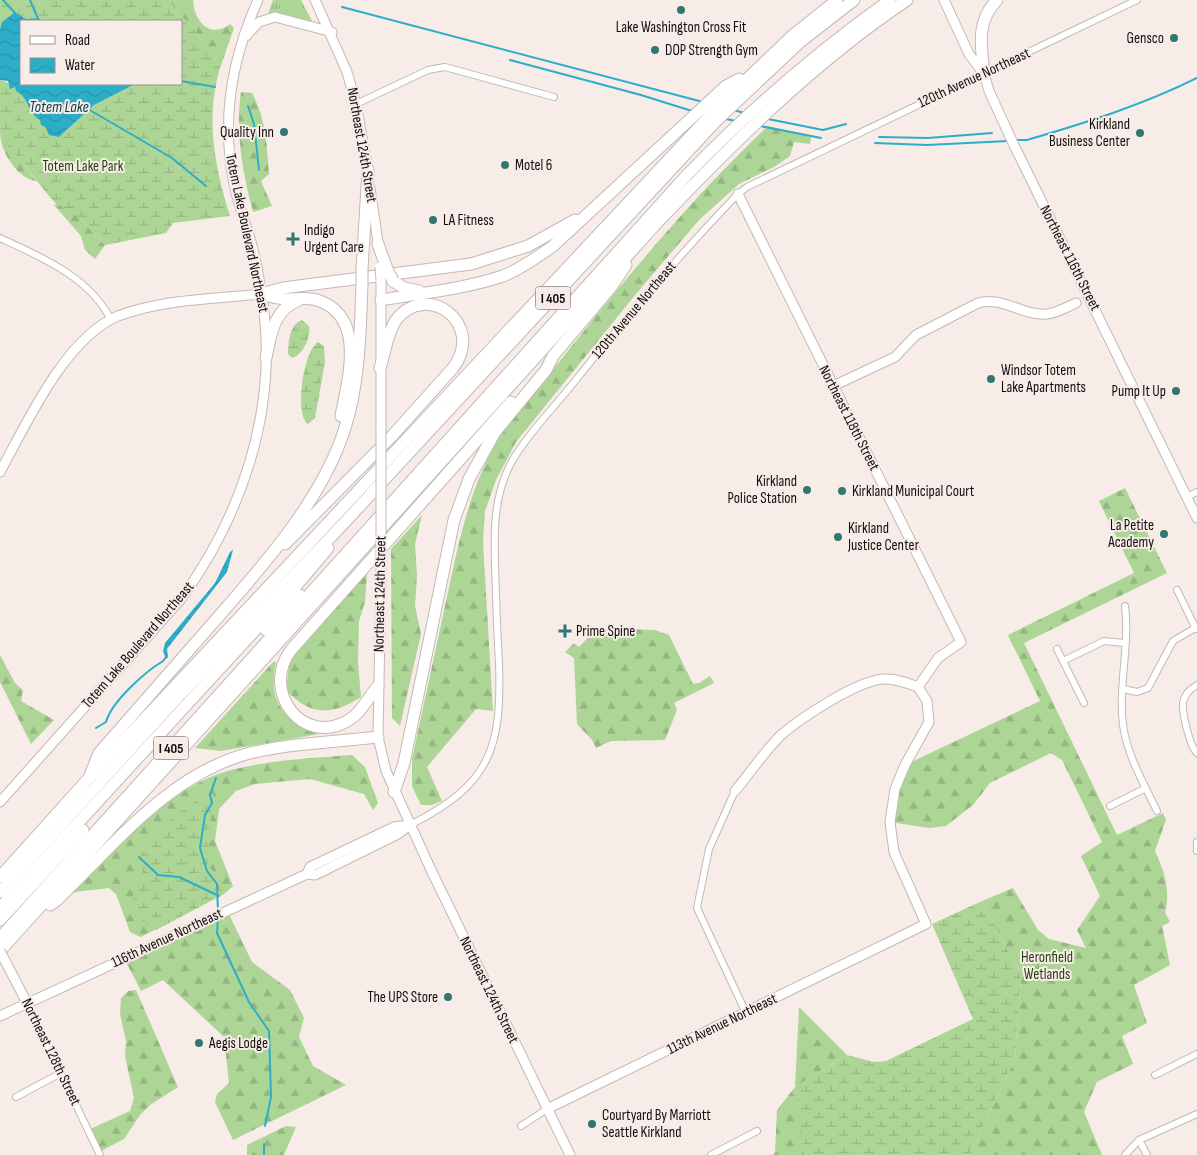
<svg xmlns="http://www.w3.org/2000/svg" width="1197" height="1155" font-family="'Sofia Sans Condensed',sans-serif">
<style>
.grass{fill:url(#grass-tufts)}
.forest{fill:url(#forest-firs)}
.wetland{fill:url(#wetland-marsh)}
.water{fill:url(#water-waves)}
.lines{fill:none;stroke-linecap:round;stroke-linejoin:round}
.stream{stroke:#2caec9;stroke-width:2}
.street-casing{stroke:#c3b9b4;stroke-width:8}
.secondary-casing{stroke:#c3b9b4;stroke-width:11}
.highway-casing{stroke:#c3b9b4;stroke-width:13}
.street{stroke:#fff;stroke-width:6}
.secondary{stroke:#fff;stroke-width:9}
.highway{stroke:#fff;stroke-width:11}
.secondary-bridge-casing{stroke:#c3b9b4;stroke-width:11;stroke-linecap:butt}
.highway-bridge-casing{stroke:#c3b9b4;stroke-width:13;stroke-linecap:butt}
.secondary-bridge{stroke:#fff;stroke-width:9}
.highway-bridge{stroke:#fff;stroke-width:11}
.poi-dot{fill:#2f7771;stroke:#f7ece7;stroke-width:2}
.labels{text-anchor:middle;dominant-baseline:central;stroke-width:4;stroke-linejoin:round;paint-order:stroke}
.shield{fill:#f7ece7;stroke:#57514e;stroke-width:1}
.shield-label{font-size:14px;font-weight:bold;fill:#120e0d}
.poi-label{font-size:15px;fill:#120e0d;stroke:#f7ece7;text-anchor:start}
.street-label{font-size:15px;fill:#120e0d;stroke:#f7ece7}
.park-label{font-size:15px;fill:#25430f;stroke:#f7ece7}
.water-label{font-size:16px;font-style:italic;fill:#07404b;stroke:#f7ece7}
</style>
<defs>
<pattern id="grass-tufts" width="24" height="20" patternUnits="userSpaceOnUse" patternTransform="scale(1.25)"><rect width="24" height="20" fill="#add696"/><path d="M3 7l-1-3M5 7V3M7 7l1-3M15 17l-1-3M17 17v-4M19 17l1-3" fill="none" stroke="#94b680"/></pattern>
<pattern id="forest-firs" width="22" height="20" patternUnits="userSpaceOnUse" patternTransform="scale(1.25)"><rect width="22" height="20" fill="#add696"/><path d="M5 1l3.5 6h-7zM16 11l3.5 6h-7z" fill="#94b680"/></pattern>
<pattern id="wetland-marsh" width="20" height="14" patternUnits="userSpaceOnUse" patternTransform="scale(1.25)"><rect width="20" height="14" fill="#add696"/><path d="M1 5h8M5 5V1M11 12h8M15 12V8" fill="none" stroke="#94b680"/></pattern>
<pattern id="water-waves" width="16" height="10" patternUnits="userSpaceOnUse" patternTransform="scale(1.25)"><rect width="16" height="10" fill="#2caec9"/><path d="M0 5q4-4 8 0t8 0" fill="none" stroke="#2694ab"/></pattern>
</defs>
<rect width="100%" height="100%" fill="#f7ece7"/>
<polygon class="grass" points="273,0 301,0 313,23 284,14 268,14"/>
<g class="forest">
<path d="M169,0H193C194,20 209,40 230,24L234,28L220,68L190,23L178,15Z"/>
<path d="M241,92L252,93C266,119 267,145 269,174L261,181L272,206L253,212C243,174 235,133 241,92Z"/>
<path d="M768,126L811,137L810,144L794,142L790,156L774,167L739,184L699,220L636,294L516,442L496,480L485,511L483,543L493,711L476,709L427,767L442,801L432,805H421L412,786V759C423,708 434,657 445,606C458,546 469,485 502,433C587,328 670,218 768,126Z"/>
<path d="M0,133L36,181C17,179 0,150 0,133Z"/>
<polygon points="58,203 80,218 105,245 95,259 85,250 81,236 54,205"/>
<path d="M1125,488L1167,573L1024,643L1117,835L1163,813L1166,820L1155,851C1164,871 1171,890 1165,912L1170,922L1162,926L1170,965L1134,985L1147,1023L1122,1036L1133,1064L1097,1082L1084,1112L1102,1155H970L1015,1058L1021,975L982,901L1013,888L1038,930L1049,939L1086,948L1077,930L1100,896L1081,856L1102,842L1062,760L1051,753L990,783L973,805L946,826L929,828L890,822L905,765L1040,701L1008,635L1134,573L1099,501Z"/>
<polygon points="422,515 415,544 417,576 415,606 421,634 400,726 392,718 391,549"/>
<path d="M367,573L365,602L359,621L358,662L361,697C332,716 310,716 286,690L289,665L297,651Z"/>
<polygon points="597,628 655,630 669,635 693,684 699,683 710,676 714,683 674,703 677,710 665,740 611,741 596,748 592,740 577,724 574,658 565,652 574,643 579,647"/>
<polygon points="0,655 15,683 23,690 21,701 54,720 31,744 0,682"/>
<path d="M274,661L276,663C267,704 285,720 319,734L221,751L195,748Z"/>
<path d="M352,755L365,767L378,803L373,810L364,794L310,779L255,784L236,791L219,809L215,841L233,886L224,894L141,937L130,932L116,894L109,888L74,892C119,848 168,786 231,770C271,760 312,758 352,755Z"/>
<polygon points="227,910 252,962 290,990 304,1018 299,1037 313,1066 346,1085 233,1140 215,1102 217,1094 229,1083 224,1037 163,980 141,991 124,958"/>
<polygon points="136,990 178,1087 150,1105 140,1115 124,1139 99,1152 88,1130 130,1111 134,1098 125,1056 126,1041 120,1014 121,998 128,991"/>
<polygon points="799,1007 847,1055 795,1087 805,1155 773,1155 775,1152 777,1110 795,1087"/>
<polygon points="286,1126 296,1127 284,1155 247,1155 247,1145"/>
</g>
<g class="wetland">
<path d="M0,0H169L178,15L190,23L220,68C205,117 215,168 230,216L173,223L166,233L105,245L80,218L54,202L9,147L0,133V80C21,84 29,108 42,122L41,125L59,137L94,105L127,87L135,84H181V21H42L38,18L26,19L15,12L2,22L0,29Z"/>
<path d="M302,320L309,326C311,337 303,355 292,358L288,354C288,342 290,324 302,320Z"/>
<path d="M318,342L324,346L325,362L315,418L308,424C294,415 303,351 318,342Z"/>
<polygon points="210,792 214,796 208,837 209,864 224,894 156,930 135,916 133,892 143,875 139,857 171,818"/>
<polygon points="982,901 1021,975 1015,1058 970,1155 804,1155 795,1087 847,1055 874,1062 886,1061 973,1019 932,924"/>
</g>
<g class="water">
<path d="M15,12L26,19L38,18L42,21H21V84H135L94,105L59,137L49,135L46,128L41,125L40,120C28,114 29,97 16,91L15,87L10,89L8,81L0,80V29L2,22Z"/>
<polygon points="233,550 227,572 167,649 168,657 166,659 163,651 165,643 215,583 230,552"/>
</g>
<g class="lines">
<g class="stream">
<polyline points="3,0 15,13"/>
<polyline points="30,0 39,21"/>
<polyline points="342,7 703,102"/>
<polyline points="510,60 641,95 692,111"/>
<polyline points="181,81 215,87"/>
<polyline points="248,106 254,124 259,170"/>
<polyline points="88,109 172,158 206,186"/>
<polyline points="734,110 744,113"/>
<polyline points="726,119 736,121"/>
<polyline points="768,119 823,130 846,124"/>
<polyline points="760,126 821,138"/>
<polyline points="879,137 928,138 992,133"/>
<path d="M1016,140H1027C1085,123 1143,105 1197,78"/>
<polyline points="875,143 927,145 1008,141"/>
<path d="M96,728L106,722C112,701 145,672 163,661L166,657"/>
<polyline points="216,778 210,795 212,803 205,815 200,848 207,871 217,884 218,913"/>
<polyline points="139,857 158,875 179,877 219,896"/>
<polyline points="218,917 217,933 249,1002 269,1031 271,1097 265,1126"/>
<polyline points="264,1155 264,1144"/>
</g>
<g class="street-casing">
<g id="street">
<polyline points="356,104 428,70 445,67 554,97"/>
<path d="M0,238C41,257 90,277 111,320"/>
<polyline points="1187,497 1197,492"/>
<polyline points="1177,590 1196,629"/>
<path d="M1125,606C1130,645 1118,686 1123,725C1127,755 1144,784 1157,811"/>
<polyline points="1057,649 1084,703"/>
<polyline points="1063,661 1104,641 1124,643"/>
<path d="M1197,685C1190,689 1184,695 1183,703C1182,713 1190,747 1197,753"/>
<polyline points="1123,689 1137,692 1148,688 1173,641 1197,627"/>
<polyline points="735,791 709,849 697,908 746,1013"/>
<polyline points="1110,806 1146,788"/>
<path d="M410,825C490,785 502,749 499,663C497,630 496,597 495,564C494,531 494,498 509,467C521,442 553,408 571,386C624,320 679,255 738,194L747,187L1137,0"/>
<polyline points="1197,842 1197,851"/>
<polyline points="27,1003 100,1155"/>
<polyline points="1155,1075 1197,1054"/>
<polyline points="16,1097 61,1073"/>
<polyline points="521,1126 547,1109"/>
<polyline points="1139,1140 1147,1155"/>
<polyline points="711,1155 757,1131"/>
<polyline points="1125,1155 1139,1140 1197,1114"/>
</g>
</g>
<g class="secondary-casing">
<g id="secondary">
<polyline points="315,0 347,72 356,104 369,175"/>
<polyline points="944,0 969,54 984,74 989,91 1012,141 1197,518"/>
<polyline points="246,36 259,22 275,17 332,32"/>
<polyline points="370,188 379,249"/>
<polyline points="738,194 961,642 938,658 918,687"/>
<path d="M833,386L895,357L916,335L978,303C1003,296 1022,316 1047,314C1057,313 1067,307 1076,303"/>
<polyline points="381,429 381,280"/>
<path d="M0,472C27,423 65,338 118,316C163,299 214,299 261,294"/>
<polyline points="381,575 378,737 386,771 432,872 570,1155"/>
<path d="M735,791C750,773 764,752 781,735C801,718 859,679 885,679C897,679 907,683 918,687"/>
<path d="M0,802L181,599C241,517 276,414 264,312C261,289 257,264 251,242C245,222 238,204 234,184C221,121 232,58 258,0"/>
<polyline points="307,874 310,867 394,827 410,825"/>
<polyline points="13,976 27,1003"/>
<polyline points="0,1016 307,874 315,875 398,834 410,825"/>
<polyline points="547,1109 926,924 894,852 890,822 895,789 905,765 929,722 927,701 918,687"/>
</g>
</g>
<g class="highway-casing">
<g id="highway">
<path d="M984,74C981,46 976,21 997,0"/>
<polyline points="378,244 387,269"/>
<polyline points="362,269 368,170"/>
<polyline points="393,281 404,288 419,291"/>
<polyline points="261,294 283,288 471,264 528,246 575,220"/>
<path d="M263,295C270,296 278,299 286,299C296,299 307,297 317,300C367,316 348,379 341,416"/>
<path d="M381,300C421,293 464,289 503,276C521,269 537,257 553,246L726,86L739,79"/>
<path d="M266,358C271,334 273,310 299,300"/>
<path d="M285,544L392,436L453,368C486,324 427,280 396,320C387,333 385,353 380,368"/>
<polyline points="266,630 300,595"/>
<path d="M378,686C368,697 362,712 349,720C303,748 260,691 291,650L511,402"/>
<path d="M91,773L99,753C137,710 174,667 212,624C261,568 322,501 345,428C360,381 360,333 362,285"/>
<polyline points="394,792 404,763 454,520 469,479 495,432 546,370 553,356 612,286 626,265"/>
<polyline points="0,877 89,778 718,107 792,36 837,0"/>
<polyline points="0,892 178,697 345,522 716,121 800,42 854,0"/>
<path d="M50,905L56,901C114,845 169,774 250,753C291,743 336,742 378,737"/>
<polyline points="0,908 302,579 328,548"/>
<polyline points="0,920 83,830"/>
<path d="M0,938L687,175C750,110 817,52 890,0"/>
<path d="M0,951L655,225C733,143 812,64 907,0"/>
</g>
</g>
<use href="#street" class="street"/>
<use href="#secondary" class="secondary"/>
<use href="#highway" class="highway"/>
<g class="secondary-bridge-casing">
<g id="secondary-bridge">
<polyline points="380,267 381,280"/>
<polyline points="381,575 381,429"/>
<polyline points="0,951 13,976"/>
</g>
</g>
<g class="highway-bridge-casing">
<g id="highway-bridge">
<polyline points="387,269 393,281"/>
<polyline points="362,285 362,269"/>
</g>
</g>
<use href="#secondary-bridge" class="secondary-bridge"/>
<use href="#highway-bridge" class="highway-bridge"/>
</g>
<g class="poi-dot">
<circle cx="681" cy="10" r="5"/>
<circle cx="1174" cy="38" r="5"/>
<circle cx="655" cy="50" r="5"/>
<circle cx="284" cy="132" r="5"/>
<circle cx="1140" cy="133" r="5"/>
<circle cx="505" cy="165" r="5"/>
<circle cx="433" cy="220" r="5"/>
<path d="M290.5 231.5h5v5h5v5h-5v5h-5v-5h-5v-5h5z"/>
<circle cx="991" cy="379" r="5"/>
<circle cx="1176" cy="391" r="5"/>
<circle cx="807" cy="490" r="5"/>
<circle cx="842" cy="491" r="5"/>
<circle cx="1164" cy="534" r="5"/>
<circle cx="838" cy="537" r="5"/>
<path d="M562.5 623.5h5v5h5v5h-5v5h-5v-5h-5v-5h5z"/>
<circle cx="448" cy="997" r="5"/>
<circle cx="199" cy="1043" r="5"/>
<circle cx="592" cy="1124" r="5"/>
</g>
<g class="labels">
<g class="shield">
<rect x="535.5" y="286.5" width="35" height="23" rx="4"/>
<rect x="153.5" y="736.5" width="35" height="23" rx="4"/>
</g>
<g class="shield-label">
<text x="553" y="298">I 405</text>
<text x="171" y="748">I 405</text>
</g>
<g class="poi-label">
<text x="681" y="27" text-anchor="middle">Lake Washington Cross Fit</text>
<text x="1164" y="38" text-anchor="end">Gensco</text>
<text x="665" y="50">DOP Strength Gym</text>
<text x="1130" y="124" text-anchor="end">Kirkland<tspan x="1130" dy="17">Business Center</tspan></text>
<text x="274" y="132" text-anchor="end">Quality Inn</text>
<text x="515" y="165">Motel 6</text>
<text x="443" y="220">LA Fitness</text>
<text x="304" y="230">Indigo<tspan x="304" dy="17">Urgent Care</tspan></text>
<text x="1001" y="370">Windsor Totem<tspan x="1001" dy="17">Lake Apartments</tspan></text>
<text x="1166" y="391" text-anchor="end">Pump It Up</text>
<text x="797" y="481" text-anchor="end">Kirkland<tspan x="797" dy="17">Police Station</tspan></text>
<text x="852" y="491">Kirkland Municipal Court</text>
<text x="1154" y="525" text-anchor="end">La Petite<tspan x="1154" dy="17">Academy</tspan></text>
<text x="848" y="528">Kirkland<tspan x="848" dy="17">Justice Center</tspan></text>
<text x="576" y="631">Prime Spine</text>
<text x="438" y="997" text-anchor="end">The UPS Store</text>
<text x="209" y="1043">Aegis Lodge</text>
<text x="602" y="1115">Courtyard By Marriott<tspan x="602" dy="17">Seattle Kirkland</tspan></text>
</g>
<g class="street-label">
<text transform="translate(974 78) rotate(-25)">120th Avenue Northeast</text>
<text transform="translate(362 145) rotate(80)">Northeast 124th Street</text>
<text transform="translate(247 233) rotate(78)">Totem Lake Boulevard Northeast</text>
<text transform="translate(1070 258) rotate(63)">Northeast 116th Street</text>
<text transform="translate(634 310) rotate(-50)">120th Avenue Northeast</text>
<text transform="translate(849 418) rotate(63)">Northeast 118th Street</text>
<text transform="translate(380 594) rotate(-89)">Northeast 124th Street</text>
<text transform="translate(138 645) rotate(-49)">Totem Lake Boulevard Northeast</text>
<text transform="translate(167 938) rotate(-25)">116th Avenue Northeast</text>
<text transform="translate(489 990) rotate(64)">Northeast 124th Street</text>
<text transform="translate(722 1024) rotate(-26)">113th Avenue Northeast</text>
<text transform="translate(51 1052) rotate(64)">Northeast 128th Street</text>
</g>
<g class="park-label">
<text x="83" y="166">Totem Lake Park</text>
<text x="1047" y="957">Heronfield<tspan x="1047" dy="17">Wetlands</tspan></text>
</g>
<g class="water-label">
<text x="59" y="107">Totem Lake</text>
</g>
</g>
<rect x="20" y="20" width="162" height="65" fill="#f7ece7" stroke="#9b9390"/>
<rect x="30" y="36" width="25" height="8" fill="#ffffff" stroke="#9b9390"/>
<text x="65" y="45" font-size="15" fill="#120e0d">Road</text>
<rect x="30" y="58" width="25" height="15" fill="url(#water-waves)" stroke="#9b9390"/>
<text x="65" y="70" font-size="15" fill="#120e0d">Water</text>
</svg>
